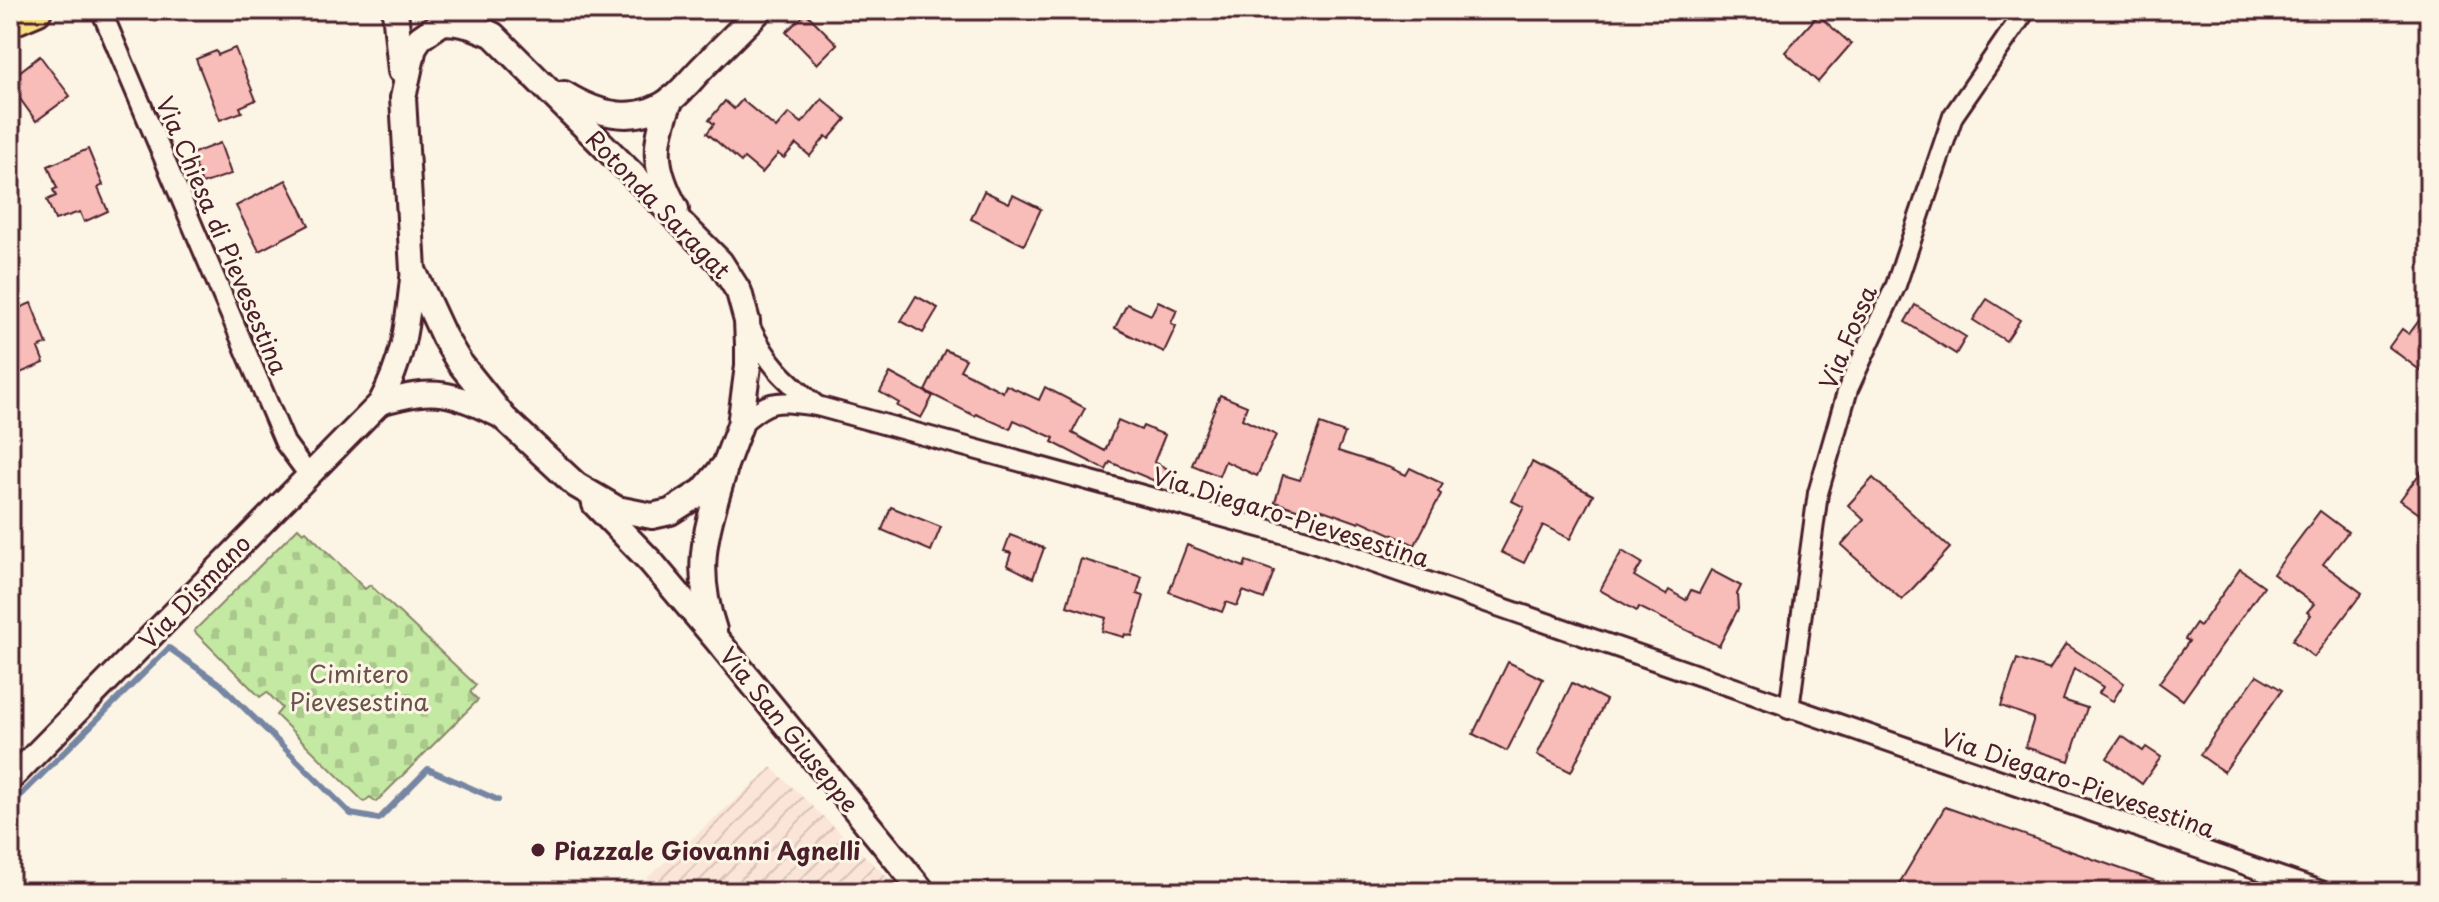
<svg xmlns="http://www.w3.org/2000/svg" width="2439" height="902" font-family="'Playpen Sans',sans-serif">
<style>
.industrial{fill:url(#industrial-furrows)}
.cemetery{fill:url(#cemetery-stones);stroke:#878467;stroke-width:2}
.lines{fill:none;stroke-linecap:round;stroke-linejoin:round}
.stream{stroke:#7686a2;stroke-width:6}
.building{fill:#f8bcb9;stroke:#4a1f2b;stroke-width:2}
.minor-casing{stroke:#4a1f2b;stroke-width:24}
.tertiary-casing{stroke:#4a1f2b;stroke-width:28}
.secondary-casing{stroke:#4a1f2b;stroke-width:30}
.trunk-casing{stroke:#4a1f2b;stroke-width:36}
.minor{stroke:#fcf5e5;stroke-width:18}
.tertiary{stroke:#fcf5e5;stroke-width:22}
.secondary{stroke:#fcf5e5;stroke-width:24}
.trunk{stroke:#f9e181;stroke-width:30}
.poi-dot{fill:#4a1f2b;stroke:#fcf5e5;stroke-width:3}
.labels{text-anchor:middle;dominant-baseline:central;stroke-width:6;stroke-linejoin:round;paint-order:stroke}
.street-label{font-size:24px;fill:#4a1f2b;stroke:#fcf5e5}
.park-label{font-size:24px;fill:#685249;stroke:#fcf5e5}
.poi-label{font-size:24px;font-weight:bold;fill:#4a1f2b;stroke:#fcf5e5;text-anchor:start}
</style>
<defs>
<pattern id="industrial-furrows" width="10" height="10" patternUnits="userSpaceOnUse" patternTransform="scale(2)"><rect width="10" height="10" fill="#fbe4d8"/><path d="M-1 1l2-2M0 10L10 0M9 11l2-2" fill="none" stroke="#d9c3ba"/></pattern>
<pattern id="cemetery-stones" width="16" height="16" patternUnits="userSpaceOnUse" patternTransform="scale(2)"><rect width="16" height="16" fill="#c4e9a3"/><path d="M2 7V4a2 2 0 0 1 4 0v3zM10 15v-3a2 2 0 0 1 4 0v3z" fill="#aac78c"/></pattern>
</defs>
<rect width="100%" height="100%" fill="#fcf5e5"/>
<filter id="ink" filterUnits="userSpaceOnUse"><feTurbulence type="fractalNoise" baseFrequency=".0125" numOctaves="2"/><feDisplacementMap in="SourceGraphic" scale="16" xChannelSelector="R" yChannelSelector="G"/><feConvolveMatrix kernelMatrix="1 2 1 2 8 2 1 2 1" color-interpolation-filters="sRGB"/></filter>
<g filter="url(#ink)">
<polygon class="industrial" points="771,767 903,892 631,892 758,780"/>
<polygon class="cemetery" points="298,528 303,533 306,531 365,589 370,585 476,685 470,692 478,700 376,802 370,797 364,802 276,715 282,708 267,692 260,697 194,631"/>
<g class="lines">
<polyline class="stream" points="10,806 169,648 221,685 351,814 379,819 428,769 498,800"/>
</g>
<g class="building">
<polygon points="806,13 837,44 817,64 786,32"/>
<polygon points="1818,15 1851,44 1818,82 1785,52"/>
<polygon points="235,48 256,100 240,107 242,112 220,120 196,59 216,51 218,55"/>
<polygon points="40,56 70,96 36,121 10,85 10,79"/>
<polygon points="822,99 846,119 829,139 826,136 810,156 796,144 784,158 778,154 762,173 744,158 741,162 707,133 714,124 709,120 725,101 734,109 742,100 776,128 789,113 802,123"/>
<polygon points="220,143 231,174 202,184 191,154"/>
<polygon points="88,149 103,185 98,188 108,211 84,222 80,212 55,220 47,200 56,196 53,190 57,188 48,166"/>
<polygon points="286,180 309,225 259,251 236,206"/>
<polygon points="984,191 1009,203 1013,195 1041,209 1024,245 971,219"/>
<polygon points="916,296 938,308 923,333 901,321"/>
<polygon points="1987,299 2020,320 2006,341 1973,320"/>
<polygon points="1158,301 1177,310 1171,323 1176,326 1164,352 1115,328 1127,304 1151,315"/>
<polygon points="31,303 47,344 38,348 44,363 18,374 10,354 10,312"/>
<polygon points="1915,305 1966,337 1956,354 1905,322"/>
<polygon points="2429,307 2429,377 2389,347 2402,329 2409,334"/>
<polygon points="945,350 966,359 960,370 1003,392 1006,385 1039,400 1045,387 1085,408 1072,433 1105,451 1118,420 1141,430 1143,426 1165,435 1154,462 1168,469 1162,484 1110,462 1106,470 1052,442 1054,438 1014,420 1010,429 976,414 975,416 925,391"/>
<polygon points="890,373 933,396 921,418 897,406 899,403 880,392"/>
<polygon points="1220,395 1247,406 1242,419 1276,435 1257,476 1225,461 1219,476 1192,465"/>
<polygon points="1320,424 1345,433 1338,451 1391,468 1406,475 1410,468 1443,484 1438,492 1441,494 1415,545 1360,520 1359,523 1317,508 1315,515 1275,502 1283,475 1300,480"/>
<polygon points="2429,461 2429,521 2400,500"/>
<polygon points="1532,462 1593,495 1570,539 1543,525 1524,563 1501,552 1524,507 1512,501"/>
<polygon points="1873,478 1950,548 1902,600 1841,545 1864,520 1848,505"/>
<polygon points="891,507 941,527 931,551 882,530"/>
<polygon points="2320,511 2348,532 2323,564 2362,593 2314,657 2292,640 2311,615 2307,612 2314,604 2273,574"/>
<polygon points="1010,535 1044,548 1033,578 1007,565 1011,553 1004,551"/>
<polygon points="1187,545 1244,567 1246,561 1274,571 1264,599 1243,591 1237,606 1226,602 1222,612 1169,592"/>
<polygon points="1622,551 1642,563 1634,576 1666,595 1669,590 1686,600 1691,590 1699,593 1711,570 1741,586 1737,594 1738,609 1719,646 1639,607 1637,611 1600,590"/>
<polygon points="1081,559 1142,577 1137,594 1144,596 1132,636 1125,634 1124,637 1102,631 1106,618 1067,606"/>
<polygon points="2240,569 2264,586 2183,700 2159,683 2189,641 2185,639 2196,623 2200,626"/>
<polygon points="2066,644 2124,683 2113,701 2099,693 2103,687 2074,668 2063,700 2087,708 2069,761 2025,747 2034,718 2001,706 2017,659 2049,670"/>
<polygon points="1508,662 1543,679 1507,751 1473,734"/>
<polygon points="2257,675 2282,690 2224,772 2200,755"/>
<polygon points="1572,683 1606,700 1571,772 1537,755"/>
<polygon points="2122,736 2143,751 2146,747 2161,757 2142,784 2107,758"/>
<polygon points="1945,807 2181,890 2181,892 1894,892"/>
</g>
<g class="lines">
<g class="minor-casing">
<g id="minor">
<polyline points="101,10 285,443 308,474"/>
<path d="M750,327C769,365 784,379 817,406"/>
<path d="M740,425C771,397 777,401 817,406L1307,540L2324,892"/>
<polyline points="1789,709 1818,493 1848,389 1896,285 1953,116 2026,10"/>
</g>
</g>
<g class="tertiary-casing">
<g id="tertiary">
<path d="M380,403C438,386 450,392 504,418"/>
<path d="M10,780L380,403C406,354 407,323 413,270"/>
</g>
</g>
<g class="secondary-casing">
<g id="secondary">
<polyline points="395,10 401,71"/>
<path d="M443,22C462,22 476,27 493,35L720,262L739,292L747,321L748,345V366L740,425L725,465L703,491L670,512L652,516L617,509L576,485L504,418L459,362L444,337L413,270L403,98L414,47L420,38Z"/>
<path d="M564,94C598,115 637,126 673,98C684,89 693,77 703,67C722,48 741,29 760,10"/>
<path d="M671,99C653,143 652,166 676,209"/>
<polyline points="595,504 651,562 717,640 923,892"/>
<path d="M714,630C693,567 706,532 724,471"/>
</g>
</g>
<g class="trunk-casing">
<polyline id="trunk" points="10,21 36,10"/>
</g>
<use href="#minor" class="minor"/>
<use href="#tertiary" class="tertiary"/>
<use href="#secondary" class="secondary"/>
<use href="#trunk" class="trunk"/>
</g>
</g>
<circle class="poi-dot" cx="538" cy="850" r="8"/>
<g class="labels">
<g class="street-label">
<text transform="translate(659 204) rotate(46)">Rotonda Saragat</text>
<text transform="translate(223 235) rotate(67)">Via Chiesa di Pievesestina</text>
<text transform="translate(1847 337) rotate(-67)">Via Fossa</text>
<text transform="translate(1291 516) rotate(17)">Via Diegaro-Pievesestina</text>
<text transform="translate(194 591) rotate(-46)">Via Dismano</text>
<text transform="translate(790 729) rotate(51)">Via San Giuseppe</text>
<text transform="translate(2078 782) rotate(19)">Via Diegaro-Pievesestina</text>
</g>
<g class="park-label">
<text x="359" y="673">Cimitero<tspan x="359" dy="28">Pievesestina</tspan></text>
</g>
<g class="poi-label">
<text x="554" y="850">Piazzale Giovanni Agnelli</text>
</g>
</g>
<rect width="2439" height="902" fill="none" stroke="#fcf5e5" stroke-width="40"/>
<rect x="20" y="20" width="2399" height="862" fill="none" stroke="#4a1f2b" stroke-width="3" filter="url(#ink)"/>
</svg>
